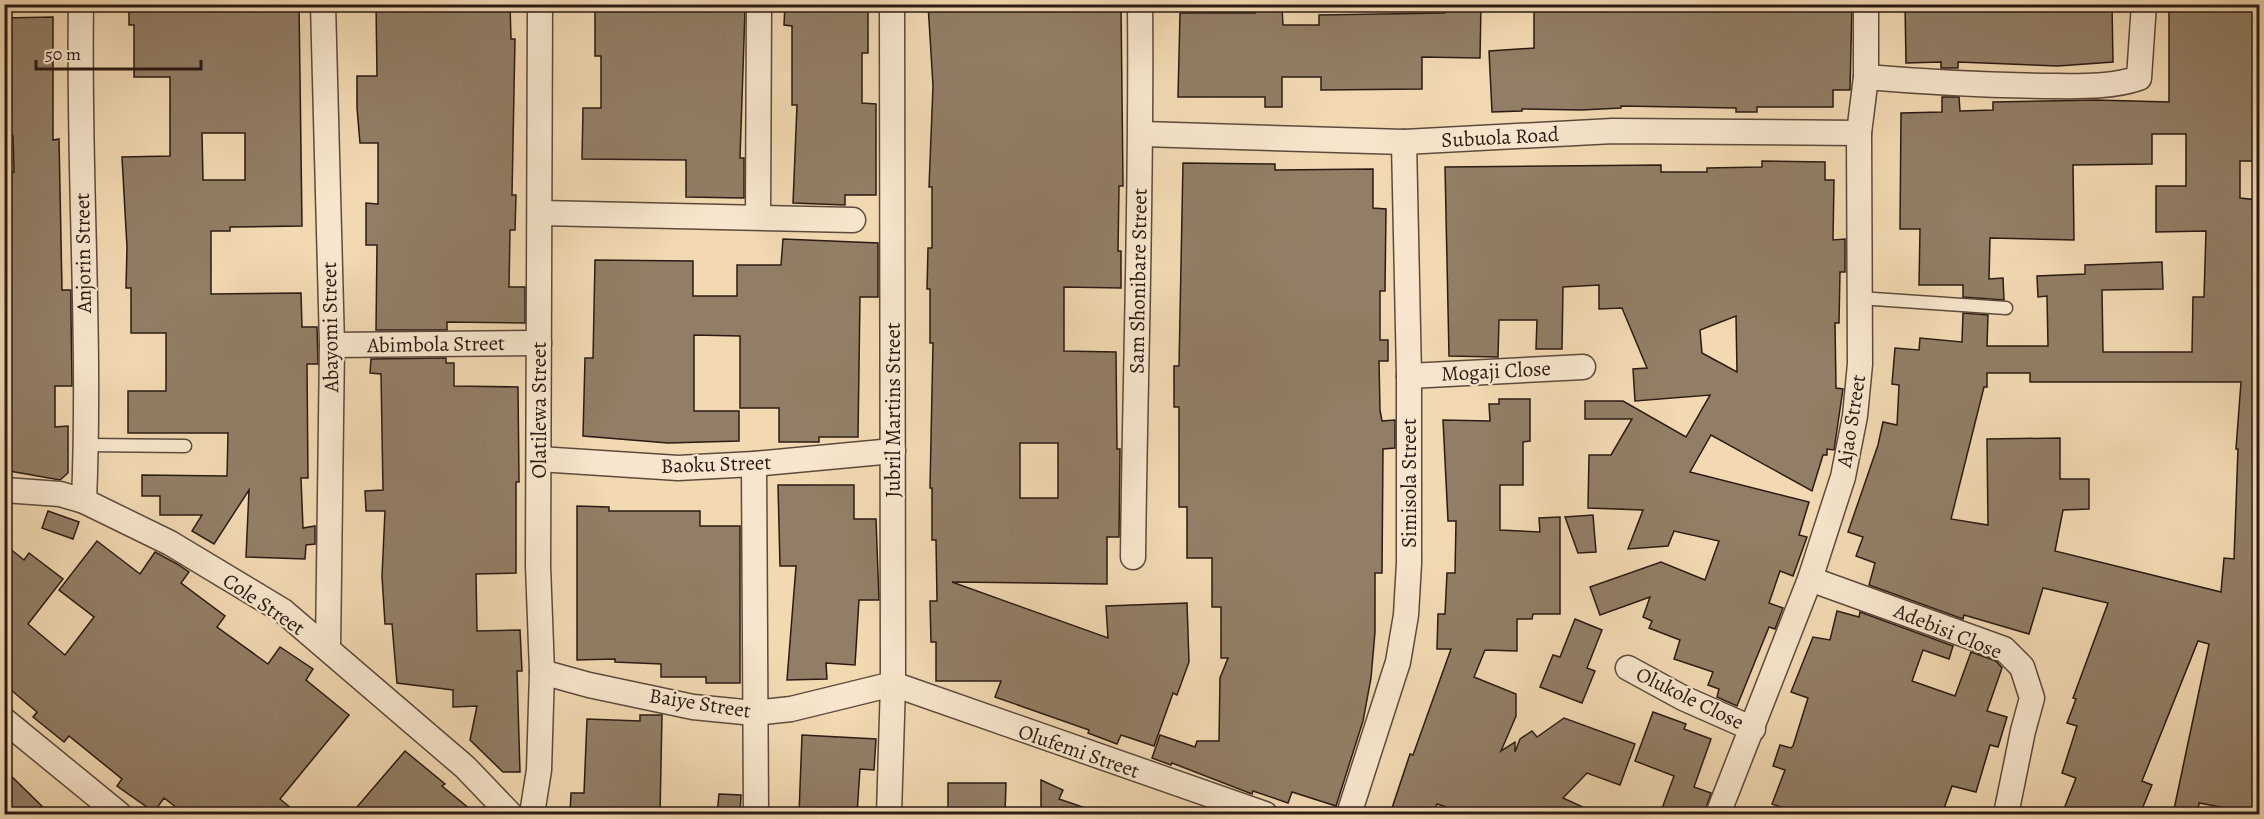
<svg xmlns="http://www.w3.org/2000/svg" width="2264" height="819" font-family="Alegreya,serif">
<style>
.building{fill:#927e66;stroke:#2b1b14;stroke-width:1.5;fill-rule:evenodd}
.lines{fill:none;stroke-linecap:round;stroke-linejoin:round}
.lane-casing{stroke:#5d4a3c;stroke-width:15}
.street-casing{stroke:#5d4a3c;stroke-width:27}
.lane{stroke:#f7e6cd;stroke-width:12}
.street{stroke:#f7e6cd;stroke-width:24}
.labels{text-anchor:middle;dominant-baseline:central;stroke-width:4.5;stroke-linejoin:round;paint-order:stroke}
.street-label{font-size:21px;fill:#2b1b14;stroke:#f7e6cd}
</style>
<rect width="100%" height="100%" fill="#f2d9b2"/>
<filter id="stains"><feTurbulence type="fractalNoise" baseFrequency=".00333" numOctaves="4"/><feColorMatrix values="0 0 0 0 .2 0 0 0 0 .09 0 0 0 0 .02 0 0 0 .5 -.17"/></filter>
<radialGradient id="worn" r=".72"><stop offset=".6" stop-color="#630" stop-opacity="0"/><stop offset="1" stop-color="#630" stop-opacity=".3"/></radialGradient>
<g class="building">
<path d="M129,4H299L302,226L230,227V231H211V294L301,293L302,327H317L318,364H307L308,478H301L303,528L315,526V544L306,545L305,559L246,557L249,490L214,544L192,531L202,515H160V496H142V475L227,476L228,433H128V391H166V333H131V288H126L127,247L122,157L170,156V77H134V25H129ZM202,133H245V180H203Z"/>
<polygon points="376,4 510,4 511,39 515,39 512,195 516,195 515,230 510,230 509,287 525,287 525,323 447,322 447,330 376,330 377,245 366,245 366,203 378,204 378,143 360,143 357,108 357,76 377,76"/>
<polygon points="785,4 868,9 868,53 862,53 862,103 876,104 876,195 845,195 845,205 793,203 797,105 792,105 792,26 784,25"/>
<path d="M928,4H1121L1123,186H1119L1118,251H1121V288L1064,287V351L1116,352L1117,449H1120L1119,537H1107V584L952,582L1108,638L1106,606L1187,603L1189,662L1177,695L1173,693L1154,746L1121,735L1117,744L1088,733L1089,730L995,697L1001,681H936V642H931L930,601H937L936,540H932V488H930L933,343H930V289H927L928,248H932V187H929L933,86ZM1020,443H1058V498H1020Z"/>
<polygon points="1444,4 1481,4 1480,58 1422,57 1422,89 1321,90 1321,77 1282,77 1282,107 1265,107 1265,97 1178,97 1180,13 1255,13 1255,8 1282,7 1283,25 1319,25 1319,15 1444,13"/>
<polygon points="1534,4 1852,4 1850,90 1833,90 1833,107 1757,107 1757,112 1736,112 1736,108 1621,106 1621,108 1581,110 1522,109 1522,111 1492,112 1489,51 1534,48"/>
<polygon points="1905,4 2027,4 2027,7 2091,9 2091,4 2112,4 2113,62 2058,66 1958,62 1958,68 1941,68 1941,62 1906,63"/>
<path d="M2169,4H2259V161H2240V198L2259,200V814L2199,803L2198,814H2173L2209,644L2198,641L2142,781L2152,785L2140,814H2062L2076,778L2062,773L2077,726L2067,723L2076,699L2073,698L2108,603L2043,588L2029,634L1964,615L1963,619L1869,585L1875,563L1856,556L1863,537L1848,532L1878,445L1883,422L1897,425L1899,385L1892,384L1895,348L1919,350L1920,338L1962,342L1963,313L1988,315L1987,346H2048L2047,296L2038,297L2037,276L2085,274V265L2162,262L2163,289L2102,290L2103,352H2192L2193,297H2204L2206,231L2156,232V186H2186V134H2152V164L2073,165L2074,240L1990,238L1989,279L2003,278L2004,300L1963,297V285H1919L1920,229H1900L1901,113L1942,112V97H1959L1960,111L1993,110V102L2095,100L2169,102ZM1987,373H2030V382H2241L2236,449H2238L2234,559L2224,558L2221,592L2055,551L2063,510L2089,509V479H2060V438L1987,439L1988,525L1951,519L1984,387H1987Z"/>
<polygon points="595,7 745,10 740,158 744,158 744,198 686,197 686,160 582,159 583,108 601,108 601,56 595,56"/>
<polygon points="53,17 53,140 59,139 62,290 71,290 71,315 72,386 55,386 55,427 68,426 68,473 60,480 4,470 4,173 14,172 13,136 4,136 4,18"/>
<path d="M1762,161L1825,162V180H1834L1833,240L1845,239V272H1840L1839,323H1835L1836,388L1843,389L1834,450L1827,449V455H1823L1812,491L1711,435L1690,472L1809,502L1799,535L1807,537L1793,576L1780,571L1769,603L1783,608L1775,629L1769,627L1737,706L1717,697L1719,689L1708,685L1713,672L1674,659L1680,640L1649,628L1652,621L1643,617L1650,597L1600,615L1590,587L1661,562L1705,580L1719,541L1674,531L1668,546L1628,549L1643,510L1588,508L1589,455H1611L1632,419H1585V401H1623L1686,437L1710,395L1635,401L1633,369L1647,368L1622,308L1599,309V285L1563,287L1562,349H1536L1537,320H1499L1498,357L1449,356L1445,167L1661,165V172H1707V168L1762,167ZM1736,316L1737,372L1702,353L1700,330Z"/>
<polygon points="1183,163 1275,164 1275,170 1373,169 1373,208 1386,209 1385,291 1380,291 1380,340 1388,340 1388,361 1379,361 1380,410 1382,421 1395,420 1395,448 1383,449 1382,573 1375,573 1375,632 1371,678 1363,721 1336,806 1292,792 1288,803 1253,791 1252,794 1172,763 1171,765 1152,758 1160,735 1195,747 1197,741 1219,741 1220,678 1228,658 1221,658 1221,607 1212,607 1212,558 1187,558 1187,507 1179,507 1179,407 1174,407 1174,366 1179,366"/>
<polygon points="783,239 878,243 878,297 860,297 858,437 819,437 819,442 779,442 779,408 740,408 740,336 694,335 694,411 739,411 739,441 668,443 583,436 585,358 593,358 595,260 693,261 693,296 737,296 737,265 781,265"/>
<polygon points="446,358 446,363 454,363 454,386 518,387 519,482 516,482 516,573 476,574 477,631 520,630 522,671 517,671 520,772 503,772 470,740 477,706 453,707 453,690 397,683 392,624 385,624 382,576 385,511 366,511 365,491 383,490 381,374 370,373 371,359"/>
<polygon points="1499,399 1530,399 1530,441 1523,442 1523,485 1500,485 1500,530 1540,532 1539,518 1560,517 1560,614 1533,614 1532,619 1517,619 1517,651 1485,650 1474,677 1516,694 1516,716 1501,751 1515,742 1515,752 1520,739 1532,731 1537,737 1564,718 1635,744 1620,785 1587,773 1563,798 1598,814 1467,814 1437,804 1433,814 1390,814 1410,754 1413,755 1451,649 1437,649 1438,614 1445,614 1447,573 1455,573 1456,521 1448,521 1443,420 1490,421 1489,404 1499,404"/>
<polygon points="778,485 854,485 854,519 876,519 879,600 859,600 855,665 826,663 827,679 787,680 796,566 780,566"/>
<polygon points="577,506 609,507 609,511 700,511 700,526 740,526 740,683 706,683 706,677 661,677 661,664 615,662 615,659 577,660"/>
<polygon points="48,511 79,522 73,539 42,528"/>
<polygon points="1593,515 1596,552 1578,553 1565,517"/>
<polygon points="97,541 140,574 155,552 177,564 189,572 181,583 225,616 217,627 268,664 280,647 313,669 306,680 349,715 280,799 298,814 185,814 164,798 154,812 117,786 122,779 69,736 64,742 33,717 37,712 4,684 4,544 24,560 29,553 63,579 28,624 65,655 94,617 59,590"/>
<polygon points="1837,611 1859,617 1860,612 1953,646 1949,659 1923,650 1912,681 1955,696 1971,652 1996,661 2002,668 1987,711 2007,717 1998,747 1990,745 1976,792 1952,786 1942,814 1802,814 1772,804 1785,770 1773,766 1780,745 1791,748 1793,746 1808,698 1791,692 1813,637 1830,640"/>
<polygon points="1575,619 1602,630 1587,668 1595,671 1582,703 1540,687 1553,655 1560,657"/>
<polygon points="1653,712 1686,724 1684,729 1711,739 1694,787 1711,793 1704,814 1660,814 1674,776 1635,761"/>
<polygon points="640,715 662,715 660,814 570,813 571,793 584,793 587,719 640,721"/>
<polygon points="802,735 876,739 874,770 860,769 857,814 799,814"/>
<polygon points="405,751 445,784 442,786 476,814 351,814"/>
<polygon points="4,769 50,814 4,814"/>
<polygon points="1041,780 1063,790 1059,799 1097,812 1096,814 1041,814"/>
<polygon points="948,783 1006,783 1005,814 948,814"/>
<polygon points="719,794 741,795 740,814 717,814"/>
</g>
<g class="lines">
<g class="lane-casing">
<g id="lane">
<polyline points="1859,298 2006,308"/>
<polyline points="86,445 185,446"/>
</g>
</g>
<g class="street-casing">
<g id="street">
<path d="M81,4C78,170 91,335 84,501"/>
<polyline points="323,4 332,345 328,649"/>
<path d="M1866,77C1925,82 1984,85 2044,86C2075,86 2110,88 2139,78L2144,4"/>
<polyline points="1142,134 1404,142 1613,131 1859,133"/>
<polyline points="541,213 853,220"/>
<polyline points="758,217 759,4"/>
<polyline points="332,345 539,343"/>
<polyline points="1409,376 1583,367"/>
<polyline points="539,459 678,468 754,464 893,451"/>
<polyline points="754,464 756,814"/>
<polyline points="4,490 60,494 84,501 170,543 283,611 465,767 510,814"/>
<path d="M1133,557C1135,373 1142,189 1140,4"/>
<polyline points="1810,579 2004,649 2022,667 2032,698 2023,731 2006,814"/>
<polyline points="1628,668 1683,698 1753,729"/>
<polyline points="542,672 589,685 693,707 754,713 791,709 893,684 1265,814"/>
<polyline points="4,720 119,814"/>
<polyline points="532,814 539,770 542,672 538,566 540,4"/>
<polyline points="889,814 893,684 892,4"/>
<polyline points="1349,814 1398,662 1406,615 1409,563 1409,376 1404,142"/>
<polyline points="1718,814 1810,579 1843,477 1855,416 1860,364 1859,133 1866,77 1866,4"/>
</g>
</g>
<use href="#lane" class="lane"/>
<use href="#street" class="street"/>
</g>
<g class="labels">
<g class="street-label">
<text transform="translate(1500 137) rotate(-3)">Subuola Road</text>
<text transform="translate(83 253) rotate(-91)">Anjorin Street</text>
<text transform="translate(1138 281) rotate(-89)">Sam Shonibare Street</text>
<text transform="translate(330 327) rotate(-91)">Abayomi Street</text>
<text transform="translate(436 344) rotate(-1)">Abimbola Street</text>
<text transform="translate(1496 371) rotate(-3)">Mogaji Close</text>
<text transform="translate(539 410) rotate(-90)">Olatilewa Street</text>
<text transform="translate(893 410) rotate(-90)">Jubril Martins Street</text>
<text transform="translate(1851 421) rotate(-81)">Ajao Street</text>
<text transform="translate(716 464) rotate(-2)">Baoku Street</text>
<text transform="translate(1409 483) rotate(-90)">Simisola Street</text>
<text transform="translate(264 604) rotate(34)">Cole Street</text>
<text transform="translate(1948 631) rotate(22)">Adebisi Close</text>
<text transform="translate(1690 698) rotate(26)">Olukole Close</text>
<text transform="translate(700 703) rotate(9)">Baiye Street</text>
<text transform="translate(1079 751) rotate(19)">Olufemi Street</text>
</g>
</g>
<rect width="2264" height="819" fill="none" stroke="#f2d9b2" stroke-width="24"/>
<rect x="6" y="6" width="2252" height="807" fill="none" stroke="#2b1b14" stroke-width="3"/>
<rect x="12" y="12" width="2240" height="795" fill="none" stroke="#2b1b14" stroke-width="1.5"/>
<path d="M36 60v9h165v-9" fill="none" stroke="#2b1b14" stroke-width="3"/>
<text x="45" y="60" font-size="18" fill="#2b1b14" stroke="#f7e6cd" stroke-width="4.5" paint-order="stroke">50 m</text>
<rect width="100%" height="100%" filter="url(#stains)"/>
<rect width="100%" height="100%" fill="url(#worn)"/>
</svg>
